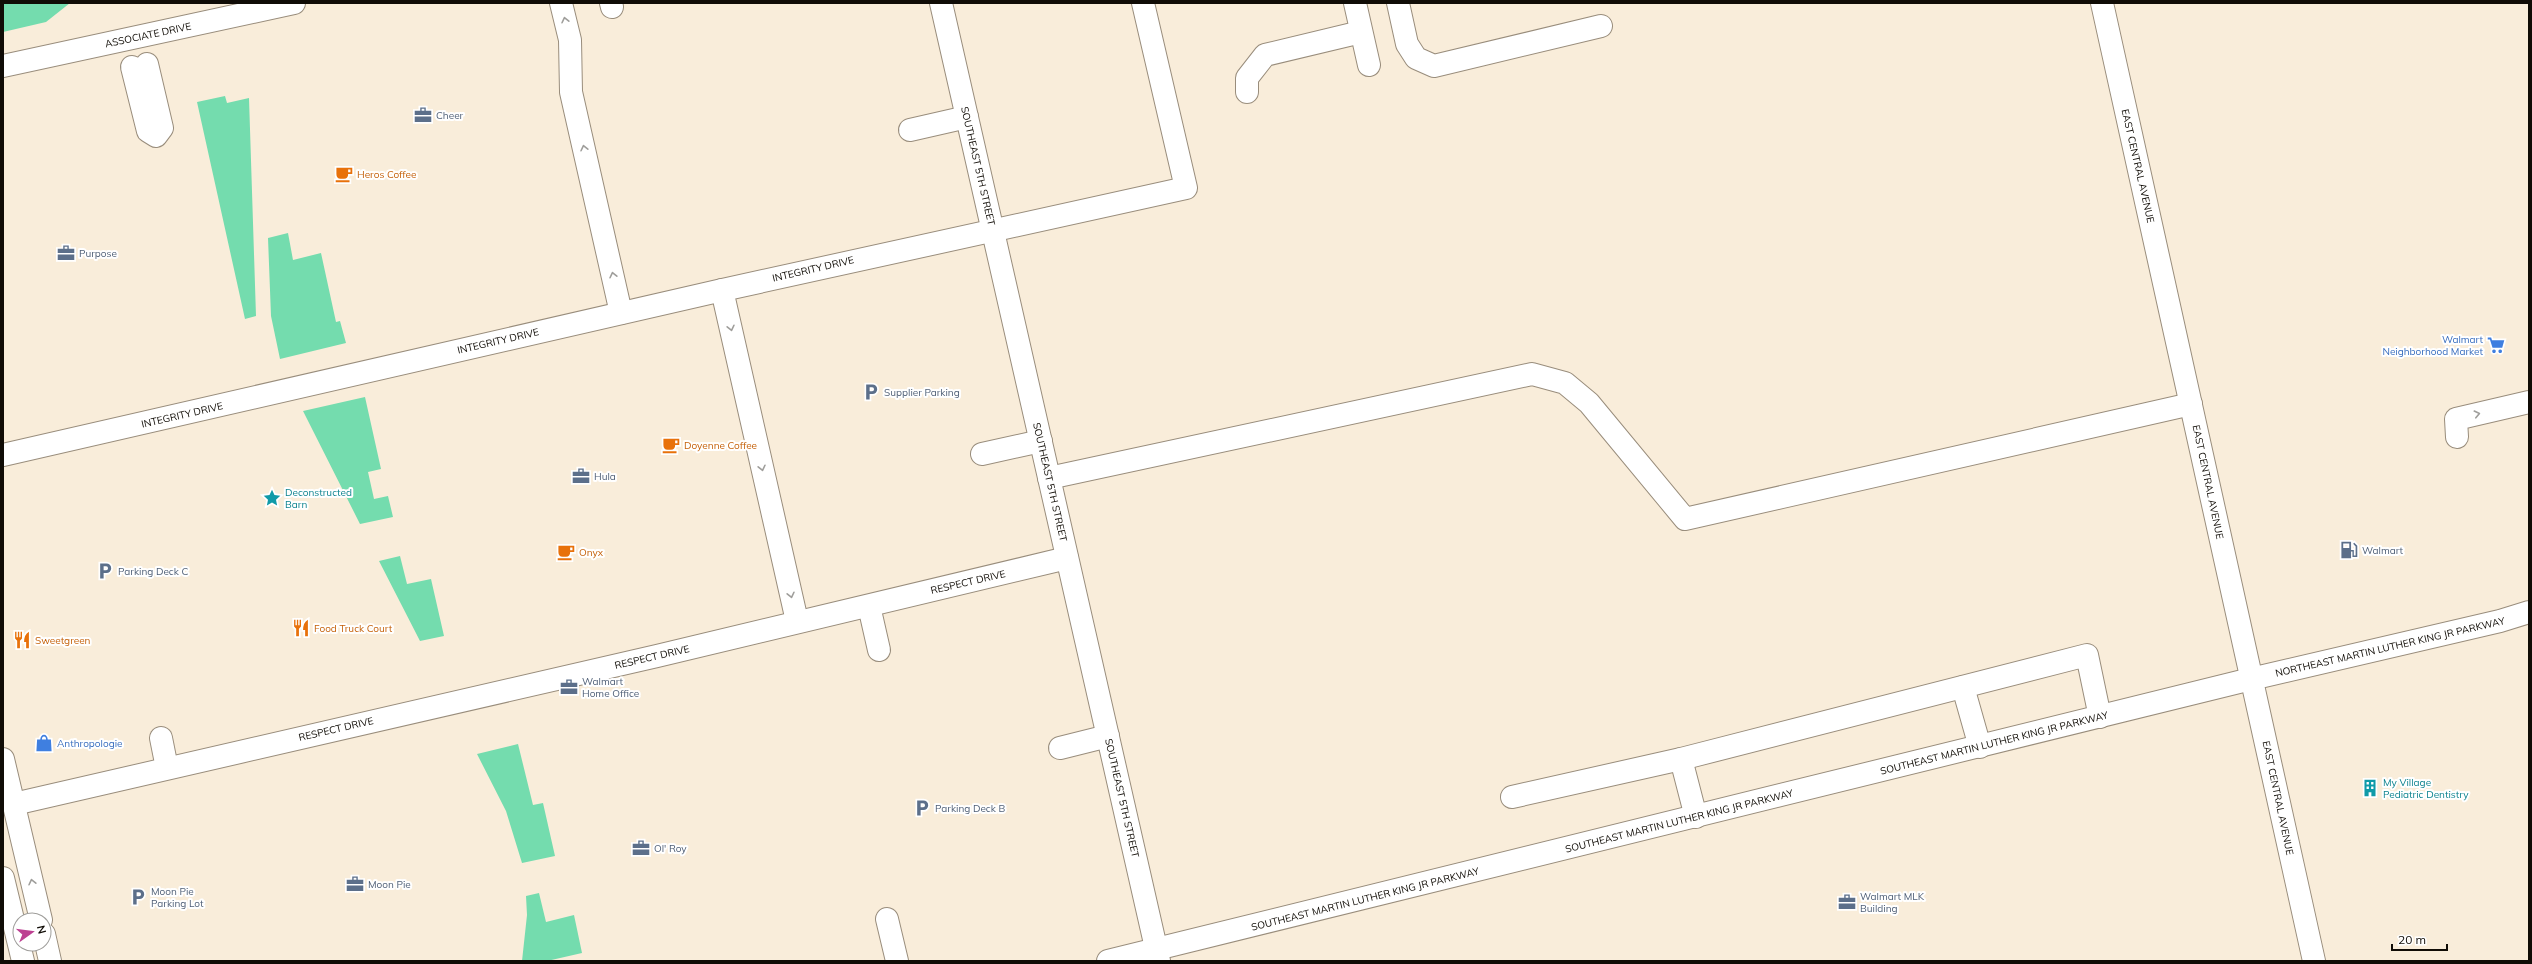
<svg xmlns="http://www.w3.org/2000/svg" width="2532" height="964" font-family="Mulish,sans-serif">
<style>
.grass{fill:#74dcae}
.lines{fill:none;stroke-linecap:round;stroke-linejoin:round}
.minor-casing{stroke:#998d7c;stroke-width:24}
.major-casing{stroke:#998d7c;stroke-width:24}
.minor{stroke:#fff;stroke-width:22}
.major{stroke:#fff;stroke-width:22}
.oneway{stroke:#9f9e9b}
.labels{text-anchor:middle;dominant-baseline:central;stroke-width:4;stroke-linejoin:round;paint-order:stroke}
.street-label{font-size:10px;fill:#100c06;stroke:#fff}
.service-label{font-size:10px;fill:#4e5e75;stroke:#fff;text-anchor:start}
.food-label{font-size:10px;fill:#c56008;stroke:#fff;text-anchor:start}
.shop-label{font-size:10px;fill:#366cbe;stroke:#fff;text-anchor:end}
.culture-label{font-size:10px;fill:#0d838f;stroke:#fff;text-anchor:start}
</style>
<rect width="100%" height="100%" fill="#f9edda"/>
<g class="grass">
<polygon points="3,3 70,3 46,22 3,32"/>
<polygon points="225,96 227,103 249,98 256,316 245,319 197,102"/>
<polygon points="288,233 293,260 321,253 336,322 340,321 346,343 280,359 271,316 268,238"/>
<polygon points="365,397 381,469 368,472 374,499 388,496 393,517 360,524 303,411"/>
<polygon points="400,556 407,584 431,579 444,636 420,641 379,561"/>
<polygon points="518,744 533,805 543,803 555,856 522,863 506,811 477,754"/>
<polygon points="539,893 546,922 574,915 582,953 547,961 522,961 527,915 526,896"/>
</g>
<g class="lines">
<g class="minor-casing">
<g id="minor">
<polyline points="561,3 570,40 571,92 621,313"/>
<polyline points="611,3 612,7"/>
<polyline points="941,3 1159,961"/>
<polyline points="1355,3 1369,65"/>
<polyline points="1398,3 1407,44 1416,58 1434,66 1601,26"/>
<polyline points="3,66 294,3"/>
<polyline points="132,67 148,131 156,136 162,128 147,64"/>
<polyline points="1247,92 1247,78 1265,55 1361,32"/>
<polyline points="910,130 967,117"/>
<polyline points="722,290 797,621"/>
<polyline points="2457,437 2456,419 2529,402"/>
<polyline points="982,454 1041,441"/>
<polyline points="3,455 718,291 1186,188 1143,3"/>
<polyline points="1049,478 1532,374 1565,383 1589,403 1685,519 2191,404"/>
<polyline points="869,606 879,650"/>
<polyline points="1963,687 1980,747"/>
<polyline points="161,738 167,768"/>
<polyline points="1060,748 1108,736"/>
<polyline points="1681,759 1696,817"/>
<polyline points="1512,797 1681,759 2087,655 2100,717"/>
<polyline points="14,804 657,656 1067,558"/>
<polyline points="887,919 897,961"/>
<polyline points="1108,961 2251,679 2500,621 2529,612"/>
</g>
</g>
<g class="major-casing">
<g id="major">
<polyline points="2102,3 2314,961"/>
<polyline points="3,759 41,920"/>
<polyline points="3,878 23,961"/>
<polyline points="44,934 50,961"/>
</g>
</g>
<use href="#minor" class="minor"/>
<use href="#major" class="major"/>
</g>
<defs><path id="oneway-chevron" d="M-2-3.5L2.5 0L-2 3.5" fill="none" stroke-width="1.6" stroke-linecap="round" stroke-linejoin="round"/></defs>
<g class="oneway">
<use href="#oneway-chevron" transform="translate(565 20) rotate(-103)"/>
<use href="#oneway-chevron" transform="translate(584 148) rotate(-103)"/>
<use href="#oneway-chevron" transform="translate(613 275) rotate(-103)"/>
<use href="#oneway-chevron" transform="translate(731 328) rotate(77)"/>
<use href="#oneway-chevron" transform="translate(2477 414) rotate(-13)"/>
<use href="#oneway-chevron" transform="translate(762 468) rotate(77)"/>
<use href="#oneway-chevron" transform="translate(791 595) rotate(77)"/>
<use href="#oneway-chevron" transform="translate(32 882) rotate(-103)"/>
</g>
<defs>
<g id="office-bare" transform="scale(1.38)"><path d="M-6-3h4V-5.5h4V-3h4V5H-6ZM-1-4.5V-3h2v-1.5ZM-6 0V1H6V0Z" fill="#5c6f8a" stroke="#fff" stroke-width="2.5" paint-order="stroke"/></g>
<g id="cafe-bare" transform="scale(1.38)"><path d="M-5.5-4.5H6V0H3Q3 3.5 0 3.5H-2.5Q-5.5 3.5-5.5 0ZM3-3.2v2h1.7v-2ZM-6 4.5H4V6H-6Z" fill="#e8710a" stroke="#fff" stroke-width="2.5" paint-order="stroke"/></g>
<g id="supermarket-bare" transform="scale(1.38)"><path d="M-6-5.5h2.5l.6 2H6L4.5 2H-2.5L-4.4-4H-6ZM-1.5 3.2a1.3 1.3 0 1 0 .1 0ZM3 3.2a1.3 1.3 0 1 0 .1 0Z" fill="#3f7fe0" stroke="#fff" stroke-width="2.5" paint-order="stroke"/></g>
<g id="parking-bare" transform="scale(1.38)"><path d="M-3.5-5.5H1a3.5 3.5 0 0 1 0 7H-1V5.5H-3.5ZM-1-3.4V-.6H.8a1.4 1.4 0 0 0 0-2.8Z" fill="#5c6f8a" stroke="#fff" stroke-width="2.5" paint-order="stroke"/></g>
<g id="sight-bare" transform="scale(1.38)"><path d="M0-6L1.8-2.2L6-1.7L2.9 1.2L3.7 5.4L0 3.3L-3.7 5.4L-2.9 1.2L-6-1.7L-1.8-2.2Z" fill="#0f9aa8" stroke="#fff" stroke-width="2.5" paint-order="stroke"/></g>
<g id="fuel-bare" transform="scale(1.38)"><path d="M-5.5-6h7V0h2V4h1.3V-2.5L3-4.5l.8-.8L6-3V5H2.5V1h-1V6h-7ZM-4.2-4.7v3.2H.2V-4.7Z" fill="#5c6f8a" stroke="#fff" stroke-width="2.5" paint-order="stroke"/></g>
<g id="restaurant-bare" transform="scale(1.38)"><path d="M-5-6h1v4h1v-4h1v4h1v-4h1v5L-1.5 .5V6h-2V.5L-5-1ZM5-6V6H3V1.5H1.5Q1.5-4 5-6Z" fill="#e8710a" stroke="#fff" stroke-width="2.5" paint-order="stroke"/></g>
<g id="shop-bare" transform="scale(1.38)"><path d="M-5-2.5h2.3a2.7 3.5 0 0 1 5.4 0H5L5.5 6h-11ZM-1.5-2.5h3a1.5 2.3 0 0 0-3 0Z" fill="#3f7fe0" stroke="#fff" stroke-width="2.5" paint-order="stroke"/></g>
<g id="building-bare" transform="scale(1.38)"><path d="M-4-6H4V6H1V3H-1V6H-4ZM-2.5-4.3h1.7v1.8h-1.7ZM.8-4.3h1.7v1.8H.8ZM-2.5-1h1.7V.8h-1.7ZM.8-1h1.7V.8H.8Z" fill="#0f9aa8" stroke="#fff" stroke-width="2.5" paint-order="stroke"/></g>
</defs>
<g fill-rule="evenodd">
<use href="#office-bare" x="423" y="115"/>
<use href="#cafe-bare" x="344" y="174"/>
<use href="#office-bare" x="66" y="253"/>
<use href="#supermarket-bare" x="2496" y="345"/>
<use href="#parking-bare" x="871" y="392"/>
<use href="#cafe-bare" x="671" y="445"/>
<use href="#office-bare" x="581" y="476"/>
<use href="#sight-bare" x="272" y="498"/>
<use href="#fuel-bare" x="2349" y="550"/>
<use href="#cafe-bare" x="566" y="552"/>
<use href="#parking-bare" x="105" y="571"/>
<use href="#restaurant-bare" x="301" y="628"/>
<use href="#restaurant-bare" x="22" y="640"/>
<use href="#office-bare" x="569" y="687"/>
<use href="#shop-bare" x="44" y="743"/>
<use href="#building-bare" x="2370" y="788"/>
<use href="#parking-bare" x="922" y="808"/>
<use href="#office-bare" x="641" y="848"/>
<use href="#office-bare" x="355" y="884"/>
<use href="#parking-bare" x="138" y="897"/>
<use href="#office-bare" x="1847" y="902"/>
</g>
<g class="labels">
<g class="street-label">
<text transform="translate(148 35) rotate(-12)">ASSOCIATE DRIVE</text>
<text transform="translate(978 166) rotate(77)">SOUTHEAST 5TH STREET</text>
<text transform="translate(2138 166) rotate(77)">EAST CENTRAL AVENUE</text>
<text transform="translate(813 269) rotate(-13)">INTEGRITY DRIVE</text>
<text transform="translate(498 341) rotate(-13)">INTEGRITY DRIVE</text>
<text transform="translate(182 415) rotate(-13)">INTEGRITY DRIVE</text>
<text transform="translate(1050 482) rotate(77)">SOUTHEAST 5TH STREET</text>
<text transform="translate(2208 482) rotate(78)">EAST CENTRAL AVENUE</text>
<text transform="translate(968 582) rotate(-13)">RESPECT DRIVE</text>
<text transform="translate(2390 647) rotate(-13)">NORTHEAST MARTIN LUTHER KING JR PARKWAY</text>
<text transform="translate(652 657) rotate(-13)">RESPECT DRIVE</text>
<text transform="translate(336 729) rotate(-13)">RESPECT DRIVE</text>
<text transform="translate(1994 743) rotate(-14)">SOUTHEAST MARTIN LUTHER KING JR PARKWAY</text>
<text transform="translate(1122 798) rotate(77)">SOUTHEAST 5TH STREET</text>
<text transform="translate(2278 798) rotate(78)">EAST CENTRAL AVENUE</text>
<text transform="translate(1679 821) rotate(-14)">SOUTHEAST MARTIN LUTHER KING JR PARKWAY</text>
<text transform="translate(1365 899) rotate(-14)">SOUTHEAST MARTIN LUTHER KING JR PARKWAY</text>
</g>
<g class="service-label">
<text x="436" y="115">Cheer</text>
<text x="79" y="253">Purpose</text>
<text x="884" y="392">Supplier Parking</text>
<text x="594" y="476">Hula</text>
<text x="2362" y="550">Walmart</text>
<text x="118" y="571">Parking Deck C</text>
<text x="582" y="681">Walmart<tspan x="582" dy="12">Home Office</tspan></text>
<text x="935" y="808">Parking Deck B</text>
<text x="654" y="848">Ol' Roy</text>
<text x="368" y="884">Moon Pie</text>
<text x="151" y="891">Moon Pie<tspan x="151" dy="12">Parking Lot</tspan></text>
<text x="1860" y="896">Walmart MLK<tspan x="1860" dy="12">Building</tspan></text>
</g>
<g class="food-label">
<text x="357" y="174">Heros Coffee</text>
<text x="684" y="445">Doyenne Coffee</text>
<text x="579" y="552">Onyx</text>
<text x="314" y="628">Food Truck Court</text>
<text x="35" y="640">Sweetgreen</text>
</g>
<g class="shop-label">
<text x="2483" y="339">Walmart<tspan x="2483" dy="12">Neighborhood Market</tspan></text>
<text x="57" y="743" text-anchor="start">Anthropologie</text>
</g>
<g class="culture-label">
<text x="285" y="492">Deconstructed<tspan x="285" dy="12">Barn</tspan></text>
<text x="2383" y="782">My Village<tspan x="2383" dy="12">Pediatric Dentistry</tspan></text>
</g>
</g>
<rect width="2532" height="964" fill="none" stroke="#100c06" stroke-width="8"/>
<g transform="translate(32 932) rotate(76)"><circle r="19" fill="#ffffff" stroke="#9f9e9b"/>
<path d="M0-3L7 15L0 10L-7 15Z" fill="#bd4192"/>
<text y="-6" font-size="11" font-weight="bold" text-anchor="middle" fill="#100c06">N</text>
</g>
<path d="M2392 944v6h55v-6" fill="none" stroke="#100c06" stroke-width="2"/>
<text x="2398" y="944" font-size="12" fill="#100c06" stroke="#ffffff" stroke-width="3" paint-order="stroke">20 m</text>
</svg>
